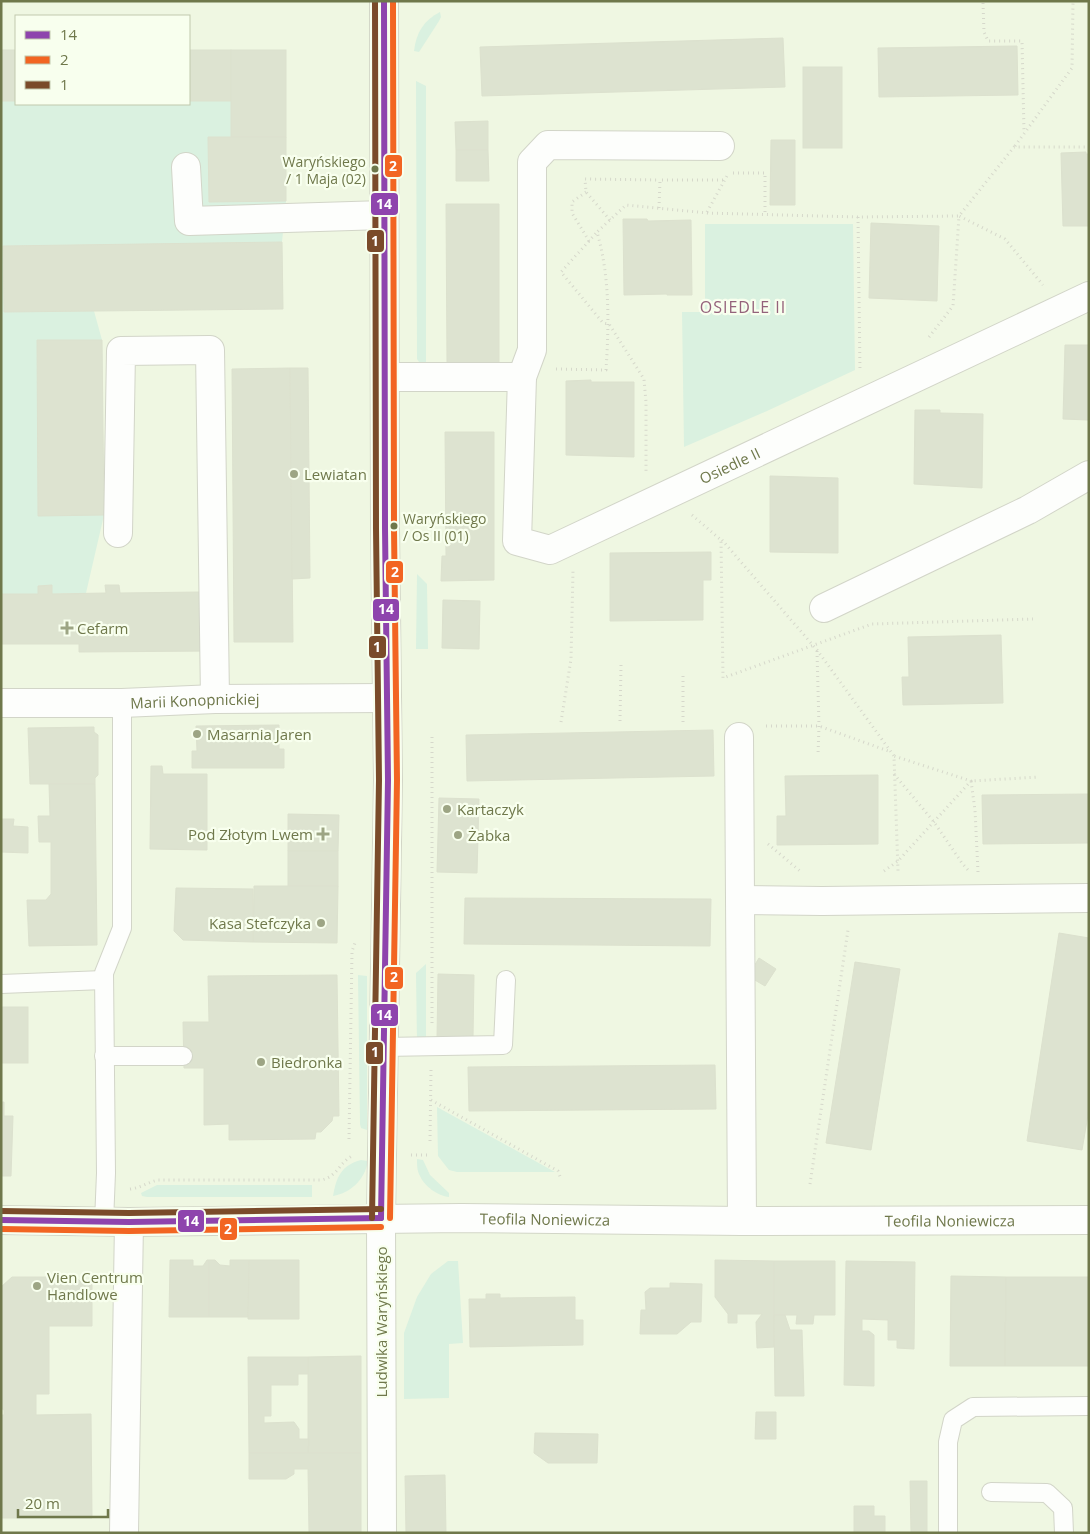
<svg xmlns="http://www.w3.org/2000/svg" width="1090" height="1534" font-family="'Open Sans',sans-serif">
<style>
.residential{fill:#eff7e2;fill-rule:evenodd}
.green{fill:#daf1e0}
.building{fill:#dde3d0;stroke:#dce1ce}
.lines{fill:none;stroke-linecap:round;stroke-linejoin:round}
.lane-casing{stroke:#d2d5c8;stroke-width:20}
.street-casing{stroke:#d2d5c8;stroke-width:30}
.secondary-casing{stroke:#d2d6c7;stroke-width:30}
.path{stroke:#d6d8cb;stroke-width:3;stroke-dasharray:1 4;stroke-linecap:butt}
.lane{stroke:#fdfefc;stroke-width:18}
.street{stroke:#fdfefc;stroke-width:28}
.secondary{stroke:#fdfefc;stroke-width:28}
.bus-1-casing{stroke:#f8ffee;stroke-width:10}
.bus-2-casing{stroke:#f8ffee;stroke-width:10}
.bus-3-casing{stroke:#f8ffee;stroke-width:10}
.bus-1{stroke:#8e44ad;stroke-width:6}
.bus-2{stroke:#f26522;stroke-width:6}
.bus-3{stroke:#7a4b2a;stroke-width:6}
.bus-dot{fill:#6f784b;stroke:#f8ffee;stroke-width:2}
.poi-dot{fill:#9da584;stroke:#f8ffee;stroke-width:2}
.labels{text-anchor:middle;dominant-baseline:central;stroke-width:4.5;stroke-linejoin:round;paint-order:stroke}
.bus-label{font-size:14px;fill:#6f784b;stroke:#f8ffee;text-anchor:end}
.street-label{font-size:15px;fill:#6f784b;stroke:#f8ffee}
.poi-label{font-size:15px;fill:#6f784b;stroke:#f8ffee;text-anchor:start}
.neighbourhood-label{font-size:16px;letter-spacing:1px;fill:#94627b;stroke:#f8ffee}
.line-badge{stroke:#f8ffee;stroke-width:2}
.badge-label{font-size:14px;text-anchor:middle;font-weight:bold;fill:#fff}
</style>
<rect width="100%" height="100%" fill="#f3f8ed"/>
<path class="residential" d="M1,1H1089V1533H1ZM16,16H189V104H16Z"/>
<g class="green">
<path d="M440,12L441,17L439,21L419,52L414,51C416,33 424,20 440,12Z"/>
<polygon points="1,50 16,50 16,104 189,104 189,50 286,50 286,201 282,242 283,309 94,311 102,340 104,515 86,593 52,594 52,585 39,586 38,594 1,594"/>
<polygon points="416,81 426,86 426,368 422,366 417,359"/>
<polygon points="705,224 853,224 855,370 767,411 684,447 682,312 705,312"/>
<polygon points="417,574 427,584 428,649 416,649"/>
<polygon points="426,964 426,1039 417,1043 416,973"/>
<polygon points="358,975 367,976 367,1130 361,1128 360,1124"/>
<polygon points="437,1107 555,1172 457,1172 449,1170 438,1156"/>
<path d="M417,1159L423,1160L430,1175L449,1193V1197C438,1196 424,1186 420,1176C417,1171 417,1165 417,1159Z"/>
<path d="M361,1160L368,1161C365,1179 351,1193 333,1196C336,1178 341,1165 361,1160Z"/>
<polygon points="157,1185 312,1185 312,1197 147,1197 142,1196 141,1193"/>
<polygon points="448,1261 458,1261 463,1343 449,1344 449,1398 404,1399 404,1333 417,1297 431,1274"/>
</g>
<g class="building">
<polygon points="783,38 785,87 482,96 480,47"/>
<polygon points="1017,46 1018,95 879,97 878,48"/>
<rect x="1" y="50" width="15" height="51"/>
<rect x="189" y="50" width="42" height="51"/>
<rect x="231" y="50" width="55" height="87"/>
<rect x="803" y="67" width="39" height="81"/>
<polygon points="488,121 488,150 456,150 455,122"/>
<polygon points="208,137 286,137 286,201 209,202"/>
<polygon points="771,140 795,140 795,205 770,205"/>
<polygon points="456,150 488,150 489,181 456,181"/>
<polygon points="1086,152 1086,154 1089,154 1089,226 1063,226 1061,153"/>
<polygon points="446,204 499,204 499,363 447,363"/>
<polygon points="623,219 647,219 648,221 691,220 692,295 667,295 667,294 624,295"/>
<polygon points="871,223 939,226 937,301 869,298"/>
<polygon points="282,242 283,309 4,312 3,246"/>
<polygon points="37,340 102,340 104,515 38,516"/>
<polygon points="1065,345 1089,345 1089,422 1088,420 1063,419"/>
<polygon points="290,368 293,642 234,642 232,369"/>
<polygon points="290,368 308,368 310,578 292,579"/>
<polygon points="591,380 591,382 634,382 634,457 566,455 566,381"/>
<polygon points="915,410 940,410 940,413 983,414 982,488 914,484"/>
<polygon points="445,432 494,432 494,580 441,581 442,556 446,556"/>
<polygon points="770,476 838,478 838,553 770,552"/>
<polygon points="711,552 711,580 703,580 703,620 610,621 610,553"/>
<polygon points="52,585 52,594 106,593 105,585 119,585 120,593 201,592 211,651 79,652 79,644 1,644 1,594 38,594 38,586"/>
<polygon points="443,600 480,601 479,649 442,648"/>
<polygon points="1001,635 1003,703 903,705 902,677 909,677 908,637"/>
<polygon points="279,725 279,749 284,749 284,768 192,768 192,751 197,751 196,726"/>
<polygon points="94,727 94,732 98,735 98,775 95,778 95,784 30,784 28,728"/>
<polygon points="713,730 714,776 467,781 466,735"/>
<polygon points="151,766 162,766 163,774 207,774 207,850 150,849"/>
<polygon points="878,775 878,844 777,845 777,816 786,816 785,776"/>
<polygon points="49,784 95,784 97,945 29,946 27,900 46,900 51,894 51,842 39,842 38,816 50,816"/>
<polygon points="1089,794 1089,843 983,844 982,795"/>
<polygon points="439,798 479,799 477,873 437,872"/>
<polygon points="288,814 339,815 338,851 288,851"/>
<polygon points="1,819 14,819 13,826 28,827 28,853 1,852"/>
<rect x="288" y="851" width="50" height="35"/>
<polygon points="254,886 338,886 337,943 253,942"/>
<polygon points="176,888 253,889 253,942 183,940 174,931"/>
<polygon points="465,898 711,899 710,946 464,944"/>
<polygon points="1059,933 1089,938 1089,1109 1082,1150 1027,1141"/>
<polygon points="759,958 776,969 765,986 748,976"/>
<polygon points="855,962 900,969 871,1150 826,1143"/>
<polygon points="438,974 474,975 473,1038 437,1038"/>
<polygon points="337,975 339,1116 333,1116 332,1121 321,1132 316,1132 315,1139 229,1140 229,1124 204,1125 204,1068 184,1068 183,1022 209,1022 208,976"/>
<rect x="1" y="1007" width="27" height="56"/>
<polygon points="715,1065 716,1109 469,1111 468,1067"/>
<polygon points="1,1102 4,1102 4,1116 13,1116 11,1176 1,1176"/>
<polygon points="170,1260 193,1260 193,1266 203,1266 207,1260 209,1260 209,1317 169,1317"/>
<polygon points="209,1260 215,1260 220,1265 230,1266 230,1260 249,1260 248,1317 209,1317"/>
<polygon points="249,1260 299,1260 299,1319 248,1319"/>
<polygon points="715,1260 774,1261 774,1347 757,1348 756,1322 762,1314 737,1314 737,1323 728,1323 728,1314 715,1297"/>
<polygon points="774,1261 835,1261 835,1315 814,1315 813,1324 796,1324 797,1315 774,1315"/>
<polygon points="846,1261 915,1262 914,1349 897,1348 897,1340 888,1340 888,1320 862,1319 862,1331 869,1331 874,1335 874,1386 844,1385"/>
<polygon points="951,1276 1006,1277 1005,1366 950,1366"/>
<polygon points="12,1277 76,1277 82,1283 92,1283 92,1326 49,1326 49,1394 36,1394 36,1415 91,1414 92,1518 1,1518 1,1415 4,1415 4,1410 1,1408 1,1287"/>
<polygon points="1006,1277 1089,1277 1089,1366 1005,1366"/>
<polygon points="670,1283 702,1284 701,1322 691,1322 677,1334 640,1334 641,1310 646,1310 645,1292 650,1288 670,1288"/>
<polygon points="486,1294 500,1294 500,1298 575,1297 575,1320 583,1320 583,1345 470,1347 469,1299 486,1299"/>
<polygon points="774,1315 785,1315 790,1330 802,1330 804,1396 775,1396"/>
<polygon points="361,1356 361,1453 308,1453 308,1357"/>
<polygon points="248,1357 308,1357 308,1374 298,1374 298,1385 271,1385 271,1416 264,1416 264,1423 294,1422 299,1429 299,1439 309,1439 308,1453 249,1453"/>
<polygon points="756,1412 776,1412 776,1439 755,1439"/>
<polygon points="535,1433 598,1434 597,1463 548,1463 534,1453"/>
<polygon points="249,1453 361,1453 361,1533 309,1533 308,1469 294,1469 294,1474 286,1479 249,1479"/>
<polygon points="445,1475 446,1533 406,1533 405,1476"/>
<polygon points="910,1481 927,1481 927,1533 911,1533"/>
<polygon points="854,1506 874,1506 874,1516 885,1516 885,1533 854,1533"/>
</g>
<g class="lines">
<g class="lane-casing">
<g id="lane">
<polyline points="1,984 104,980"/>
<polyline points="383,1047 503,1045 506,980"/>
<polyline points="104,1056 183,1056"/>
<polyline points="104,1222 106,1173 104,973 122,928 122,703"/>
<polyline points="991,1492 1047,1493 1063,1508 1064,1533"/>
<polyline points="948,1533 948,1442 953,1420 973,1407 1089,1406"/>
</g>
</g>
<g class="street-casing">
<g id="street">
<path id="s1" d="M720,146L548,145L532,162V350L522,377L517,541L550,550L1089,296"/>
<polyline points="186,167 189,221 384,215"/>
<polyline points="385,377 522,377"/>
<polyline points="118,533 121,351 210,350 215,699"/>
<polyline points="824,608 1028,510 1089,475"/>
<path id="s2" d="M1,703H122L215,699L387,698"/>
<polyline points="739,737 742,1221"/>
<polyline points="740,900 822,901 1089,898"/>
<polyline points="124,1533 129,1222"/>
</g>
</g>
<g class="secondary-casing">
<g id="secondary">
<path id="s3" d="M1,1220L129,1222L461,1218L742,1221L1089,1220"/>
<polyline points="382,1533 381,1218 388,780 385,528 384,1"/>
</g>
</g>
<g class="path">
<polyline points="983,3 984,32 988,41 1022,41 1024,132"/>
<polyline points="1015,146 1072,68 1073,1"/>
<polyline points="733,173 765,173 765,214"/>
<polyline points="586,192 572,202 572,213 589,241 597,232"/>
<polyline points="659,208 660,180 725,180"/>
<polyline points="707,212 728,174"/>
<polyline points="858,217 860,372"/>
<polyline points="610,220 586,192 585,179 660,180"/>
<polyline points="589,241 561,272 603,323 609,324 644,379 646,402 646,472"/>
<polyline points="929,337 953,306 959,216 1005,239 1043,285"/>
<path d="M556,369L606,370C609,324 610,277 597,232L626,205L707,213L858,217L959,216L1014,147H1089"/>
<polyline points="692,515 721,540 723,678 872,624 1033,619"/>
<polyline points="722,540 817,650 894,756 898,871"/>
<polyline points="817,651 819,726 818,755"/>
<polyline points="620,721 621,665"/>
<polyline points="561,722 571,659 573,571"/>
<polyline points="683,722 683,673"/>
<polyline points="766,726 819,726 891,752"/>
<polyline points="894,774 934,822 962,863 968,870"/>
<polyline points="768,844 800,871"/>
<polyline points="884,871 898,861 971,781 894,756"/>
<polyline points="978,872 975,810 971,781 1039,777"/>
<polyline points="432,1023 432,734"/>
<polyline points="431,1100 558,1171 561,1179"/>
<polyline points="349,1139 352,951 355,943"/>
<polyline points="430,1141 431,1069"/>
<polyline points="411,1155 430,1155"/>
<polyline points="810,1184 848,930"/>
<path d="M130,1189C141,1188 148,1182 158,1180H321C337,1177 339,1163 352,1156"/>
</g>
<use href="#lane" class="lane"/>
<use href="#street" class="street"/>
<use href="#secondary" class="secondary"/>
<g class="bus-1-casing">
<g id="bus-1">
<polyline points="381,1218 388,780 385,528 384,1"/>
<polyline points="1,1220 129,1222 381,1218"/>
</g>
</g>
<g class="bus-2-casing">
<g id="bus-2">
<polyline points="390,1218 397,780 394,528 393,1"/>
<polyline points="1,1229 129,1231 381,1227"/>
</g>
</g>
<g class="bus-3-casing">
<g id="bus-3">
<polyline points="1,1211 129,1213 381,1209"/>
<polyline points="372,1218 379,780 376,528 375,1"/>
</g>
</g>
<use href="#bus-1" class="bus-1"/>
<use href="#bus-2" class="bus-2"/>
<use href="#bus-3" class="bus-3"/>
</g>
<g class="bus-dot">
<circle cx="375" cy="169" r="4.5"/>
<circle cx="394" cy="526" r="4.5"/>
</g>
<g class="poi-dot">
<circle cx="294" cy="474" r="5"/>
<path d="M64.5 620.5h5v5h5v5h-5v5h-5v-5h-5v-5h5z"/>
<circle cx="197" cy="734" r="5"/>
<circle cx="447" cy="809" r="5"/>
<path d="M320.5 826.5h5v5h5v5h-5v5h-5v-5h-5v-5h5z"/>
<circle cx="458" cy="835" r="5"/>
<circle cx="321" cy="923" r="5"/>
<circle cx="261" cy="1062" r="5"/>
<circle cx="37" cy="1286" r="5"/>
</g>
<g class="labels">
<g class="bus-label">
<text x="366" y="161">Waryńskiego<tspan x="366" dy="17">/ 1 Maja (02)</tspan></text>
<text x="403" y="518" text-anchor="start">Waryńskiego<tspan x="403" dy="17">/ Os II (01)</tspan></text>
</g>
<g class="street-label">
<text stroke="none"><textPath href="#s1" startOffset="809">Osiedle II</textPath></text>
<text stroke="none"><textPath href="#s2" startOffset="194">Marii Konopnickiej</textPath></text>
<text stroke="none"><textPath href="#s3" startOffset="544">Teofila Noniewicza</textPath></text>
<text stroke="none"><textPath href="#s3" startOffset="949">Teofila Noniewicza</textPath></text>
<text transform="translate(381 1322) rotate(-90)">Ludwika Waryńskiego</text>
</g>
<g class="poi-label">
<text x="304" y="474">Lewiatan</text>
<text x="77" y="628">Cefarm</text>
<text x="207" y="734">Masarnia Jaren</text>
<text x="457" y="809">Kartaczyk</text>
<text x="313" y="834" text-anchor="end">Pod Złotym Lwem</text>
<text x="468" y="835">Żabka</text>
<text x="311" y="923" text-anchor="end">Kasa Stefczyka</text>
<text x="271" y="1062">Biedronka</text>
<text x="47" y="1277">Vien Centrum<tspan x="47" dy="17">Handlowe</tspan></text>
</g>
<g class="neighbourhood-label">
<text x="743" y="307">OSIEDLE II</text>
</g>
</g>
<g class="line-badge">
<rect x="384" y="154" width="19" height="24" rx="5" fill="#f26522"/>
<rect x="370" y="192" width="29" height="24" rx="5" fill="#8e44ad"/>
<rect x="366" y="229" width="19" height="24" rx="5" fill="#7a4b2a"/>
<rect x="385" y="560" width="19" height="24" rx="5" fill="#f26522"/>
<rect x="372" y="598" width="28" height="24" rx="5" fill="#8e44ad"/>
<rect x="368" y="635" width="19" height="24" rx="5" fill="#7a4b2a"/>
<rect x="384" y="966" width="20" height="24" rx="5" fill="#f26522"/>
<rect x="370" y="1003" width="29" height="24" rx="5" fill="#8e44ad"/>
<rect x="365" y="1041" width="19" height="24" rx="5" fill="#7a4b2a"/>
<rect x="177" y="1209" width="28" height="24" rx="5" fill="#8e44ad"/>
<rect x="219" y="1217" width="19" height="24" rx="5" fill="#f26522"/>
</g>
<g class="badge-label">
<text x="393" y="171">2</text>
<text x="384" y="209">14</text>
<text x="375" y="246">1</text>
<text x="395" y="577">2</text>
<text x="386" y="614">14</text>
<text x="377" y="652">1</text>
<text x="394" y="982">2</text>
<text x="384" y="1020">14</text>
<text x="375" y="1057">1</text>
<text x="191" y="1226">14</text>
<text x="228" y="1234">2</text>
</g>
<rect width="1090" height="1534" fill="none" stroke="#6f784b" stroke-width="5"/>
<rect x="15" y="15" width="175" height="90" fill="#f8ffee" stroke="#c1c9ad"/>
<rect x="25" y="31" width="25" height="8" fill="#8e44ad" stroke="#c1c9ad"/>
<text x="60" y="40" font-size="15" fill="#6f784b">14</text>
<rect x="25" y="56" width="25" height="8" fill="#f26522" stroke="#c1c9ad"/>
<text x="60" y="65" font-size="15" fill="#6f784b">2</text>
<rect x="25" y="81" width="25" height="8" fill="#7a4b2a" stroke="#c1c9ad"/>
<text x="60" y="90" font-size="15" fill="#6f784b">1</text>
<path d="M18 1509v8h90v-8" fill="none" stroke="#6f784b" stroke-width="2.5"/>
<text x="25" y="1509" font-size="15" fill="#6f784b" stroke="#f8ffee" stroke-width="4" paint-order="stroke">20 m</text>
</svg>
